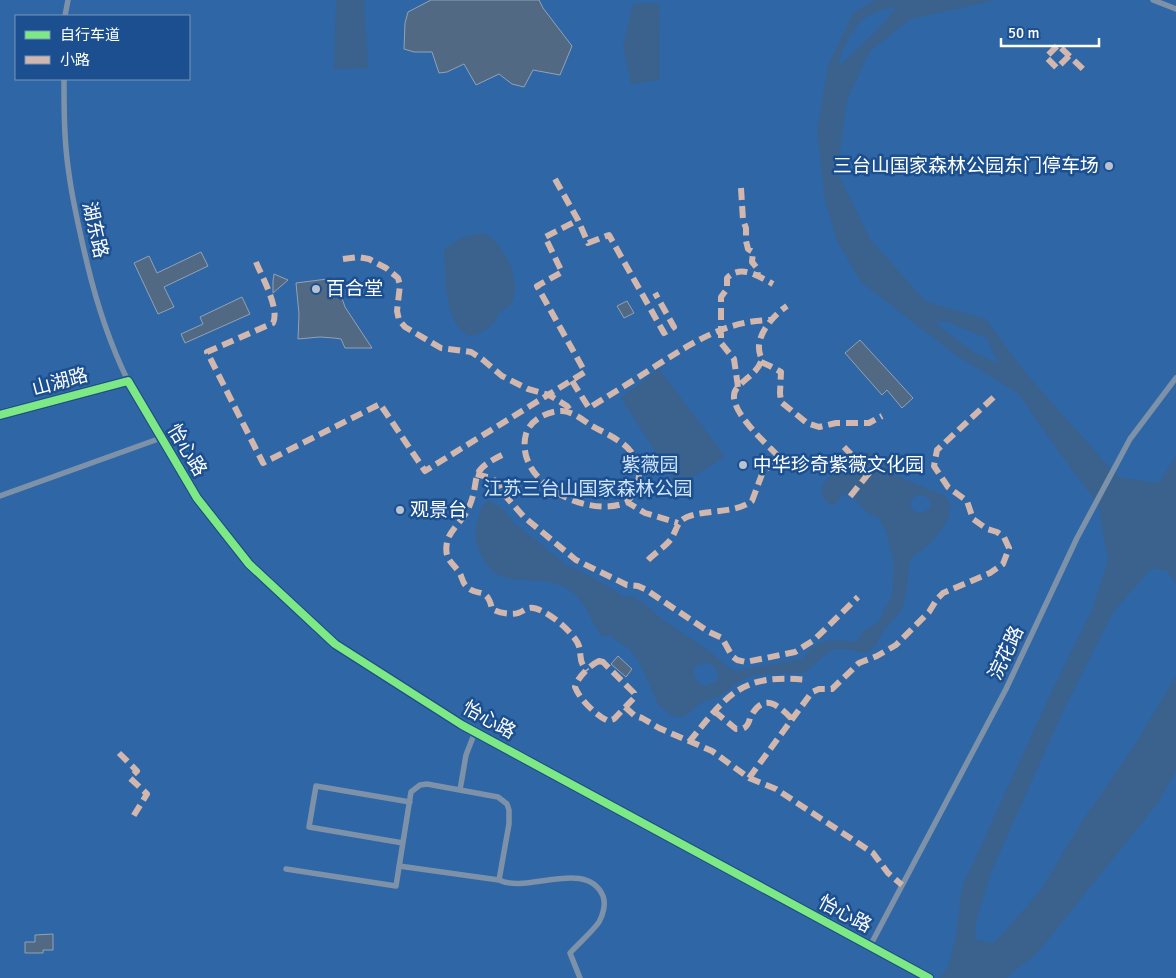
<svg xmlns="http://www.w3.org/2000/svg" width="1176" height="978" font-family="Signika,'Noto Sans SC',sans-serif">
  <style>
    .green { fill: #2f66a5; fill-rule: evenodd }
    .water { fill: #3b618d; fill-rule: evenodd }
    .building { fill: #526984; stroke: #92a2b6 }
    .lines { fill: none; stroke-linecap: round; stroke-linejoin: round }
    .service { stroke: #7d92a8; stroke-width: 5.5 }
    .minor { stroke: #7d92a8; stroke-width: 11 }
    .quiet { stroke: #d1b7ad; stroke-width: 6; stroke-dasharray: 12 6; stroke-linecap: butt }
    .cycleway-casing { stroke: #1b4f8f; stroke-width: 11 }
    .cycleway { stroke: #7ce984; stroke-width: 8 }
    .poi-dot { fill: #b9c2ce; stroke: #1b4f8f; stroke-width: 2 }
    .labels { text-anchor: middle; dominant-baseline: central; stroke-width: 5; stroke-linejoin: round; paint-order: stroke }
    .poi-label { font-size: 19px; fill: #fff; stroke: #1b4f8f; text-anchor: start }
    .street-label { font-size: 19px; fill: #fff; stroke: #1b4f8f }
    .park-label { font-size: 19px; fill: #cfe3fa; stroke: #1b4f8f }
  </style>
  <rect width="100%" height="100%" fill="#365274"/>
  <!-- green -->
  <path class="green" d="M0 0H1176V978H0ZM16 16H189V79H16Z"/>
  <!-- water -->
  <path class="water" d="M336 0H364L368 68 334 69Z
    M875 0H996L911 19 870 51 847 100 837 172 870 239 925 301 986 319 1023 370 1118 477 1159 483 1176 456V584L1167 571 1152 568 1113 612 1065 707 991 872 976 922 975 940 994 943 1040 891 1081 823 1134 746 1176 676V770L1160 800 1037 953 1006 978H939L947 969 955 941 962 887 1051 693 1091 612 1108 560 1098 504 1061 455 1018 393 957 356 861 282 837 241 825 200 817 131 828 66 853 13ZM896 6 882 25 838 67C841 50 854 23 870 15 878 11 888 9 896 6ZM935 322H947L987 338 998 364 972 351Z
    M659 3 660 80 631 84 623 45 633 4Z
    M484 233C504 243 527 287 508 307 506 309 503 309 501 311 498 314 498 318 495 321 490 329 478 335 469 336 443 322 446 275 444 249 457 239 468 235 484 233Z
    M659 369 725 456 678 487 621 398Z
    M867 452 877 454 899 477 945 496C960 510 938 536 926 547 921 551 915 554 910 559 907 576 909 596 900 612 895 619 887 625 883 632 879 638 876 648 870 651 860 656 846 645 833 650 819 656 814 668 803 673L752 675 739 682 716 698 702 702 688 714 681 717 673 716 659 706 640 664 629 648 608 635 602 636C589 619 586 599 566 588 538 571 502 593 483 559 479 552 476 543 475 534 475 530 481 507 483 505 485 503 487 502 489 500L505 511 514 523 564 563 597 580 624 597 633 596 641 601 662 619 709 651 728 667 736 671 803 659C818 637 831 640 856 642L862 632 879 622 884 609 889 603 892 594 894 564 886 532 878 517 871 515 864 509 851 495 844 494 833 506C812 493 823 482 837 470 846 461 855 454 867 452ZM922 494C936 502 933 512 917 513L911 508V501L914 497ZM707 662 713 665 718 673 716 682 705 686 698 683 693 672 695 666Z"/>
  <!-- building -->
  <path class="building" d="M431 0H539L543 8 572 46 560 75 533 70 524 87 512 84 499 74 476 85 464 64 447 72 439 73 432 52H414L404 49 405 23 408 12Z
    M201 252 208 266 164 287 174 307 158 314 134 263 149 256 157 273Z
    M274 274 288 280 273 293V281Z
    M335 278 345 307 372 348H345L341 339 334 338 320 337 298 339 299 314 296 283Z
    M242 297 250 314 185 343 181 334 203 324 200 317Z
    M627 301 634 313 624 318 617 306Z
    M860 340 913 398 902 408 887 390 882 395 845 353Z
    M618 656 632 669 626 677 611 664Z
    M53 934V950H43V953H25V942H35V935Z"/>
  <g class="lines">
    <!-- service -->
    <path class="service" d="M1153 0 1176 9
      M65 16 68 0
      M64 79C64 110 64 142 69 174 73 204 80 233 87 263 97 305 109 342 128 381
      M0 496 161 438
      M460 790 466 755 475 732
      M403 843 309 827 316 786 410 802
      M399 866 499 880
      M286 869 396 886 411 792 420 785 427 784 498 797 507 804 509 810V824L499 880C527 894 587 858 603 896 606 904 603 915 599 922 592 932 579 943 570 953L580 978
      M870 946 1006 689 1077 538 1130 439 1176 378"/>
    <!-- minor -->
    <path class="minor" d="M0 415 128 381 197 498 249 564 335 644 462 725 929 978"/>
    <!-- quiet -->
    <path class="quiet" d="M1069 56 1057 68 1046 57 1058 45 1087 73
      M555 179 578 220 588 243 609 235 664 333 674 327 655 293
      M741 188 743 220 746 228V241L748 249 753 252 752 262 757 268 758 276
      M343 259 358 257 369 259 386 268 398 278 400 285 397 311 399 320 405 327 441 348 471 352 482 359 502 376 528 389 549 395 567 406 572 413
      M256 262C262 277 280 309 273 323L207 352 263 463 380 404 425 471 585 372 537 286 562 272 545 237 578 220
      M761 362 770 366 781 372 780 393 781 402 807 423 819 427 836 423H869L882 416
      M572 381 589 408C611 394 633 381 654 367 692 343 725 321 770 320
      M738 387 734 359 721 343V297L727 289V278C741 264 758 276 773 284
      M844 447 869 473 848 499
      M502 455C466 473 482 476 469 507 464 520 450 529 447 542 444 559 451 561 459 572 462 576 462 582 466 586 477 598 487 585 492 609 498 613 512 615 518 613 522 612 525 609 529 608 542 605 575 633 579 646 582 658 578 660 587 671
      M476 474 491 478 498 483 502 492 524 517 576 560 627 585 638 586 645 589 709 632 722 638 732 656 737 660 746 662 795 652 814 640 858 597
      M627 502C646 481 642 456 619 441 610 435 601 431 592 426 583 420 572 411 562 411 547 411 530 420 526 434 513 482 589 520 627 502L645 513 678 523
      M648 560C655 553 666 546 671 539 677 530 676 522 687 517 708 509 734 514 752 501L762 474 778 456C766 443 722 405 737 388 746 377 758 373 762 359 751 340 772 316 787 306
      M599 661 603 662 634 693V698L614 719 608 721C596 715 580 700 575 687 577 678 590 665 599 661Z
      M625 707 635 716 642 718 659 728 712 751 749 778 776 789 873 853 888 873 902 885
      M714 711 736 729C738 729 743 729 744 728 748 726 749 722 750 718 763 692 777 704 792 719
      M689 742C728 694 741 673 808 680
      M119 753 137 771 130 778 147 794 131 820
      M749 778 812 692 819 689H832L859 663 877 656 896 645 929 612 937 599 943 593 990 573 1003 564 1009 548 1004 537 997 532 987 529 973 519 967 501 948 487 934 466 937 450 996 395"/>
    <defs>
      <path id="cycleway" d="M0 415 128 381 197 498 249 564 335 644 462 725 929 978"/>
    </defs>
    <!-- cycleway casing -->
    <use href="#cycleway" class="cycleway-casing"/>
    <!-- cycleway -->
    <use href="#cycleway" class="cycleway"/>
  </g>
  <!-- markers -->
  <g class="poi-dot">
    <circle cx="1109" cy="166" r="5"/>
    <circle cx="316" cy="289" r="5"/>
    <circle cx="743" cy="465" r="5"/>
    <circle cx="400" cy="510" r="5"/>
  </g>
  <g class="labels">
    <!-- poi labels -->
    <g class="poi-label">
      <text x="1099" y="166" text-anchor="end">三台山国家森林公园东门停车场</text>
      <text x="326" y="289">百合堂</text>
      <text x="753" y="465">中华珍奇紫薇文化园</text>
      <text x="410" y="510">观景台</text>
    </g>
    <!-- street labels -->
    <g class="street-label">
      <text transform="translate(95 230) rotate(77)">湖东路</text>
      <text transform="translate(60 382) rotate(-15)">山湖路</text>
      <text transform="translate(187 450) rotate(59)">怡心路</text>
      <text transform="translate(1006 653) rotate(-65)">浣花路</text>
      <text transform="translate(489 720) rotate(29)">怡心路</text>
      <text transform="translate(845 914) rotate(28)">怡心路</text>
    </g>
    <!-- park labels -->
    <g class="park-label">
      <text x="650" y="465">紫薇园</text>
      <text x="588" y="489">江苏三台山国家森林公园</text>
    </g>
  </g>
  <!-- legend -->
  <rect x="15" y="15" width="175" height="65" fill="#1b4f8f" stroke="#7695bc"/>
  <rect x="25" y="31" width="25" height="8" fill="#7ce984" stroke="#7695bc"/>
  <text x="60" y="40" font-size="15" fill="#ffffff">自行车道</text>
  <rect x="25" y="56" width="25" height="8" fill="#d1b7ad" stroke="#7695bc"/>
  <text x="60" y="65" font-size="15" fill="#ffffff">小路</text>
  <!-- scale -->
  <path d="M1001 38v8h98v-8" fill="none" stroke="#ffffff" stroke-width="2.5"/>
  <text x="1008" y="38" font-size="15" fill="#ffffff" stroke="#1b4f8f" stroke-width="4" paint-order="stroke">50 m</text>
</svg>
